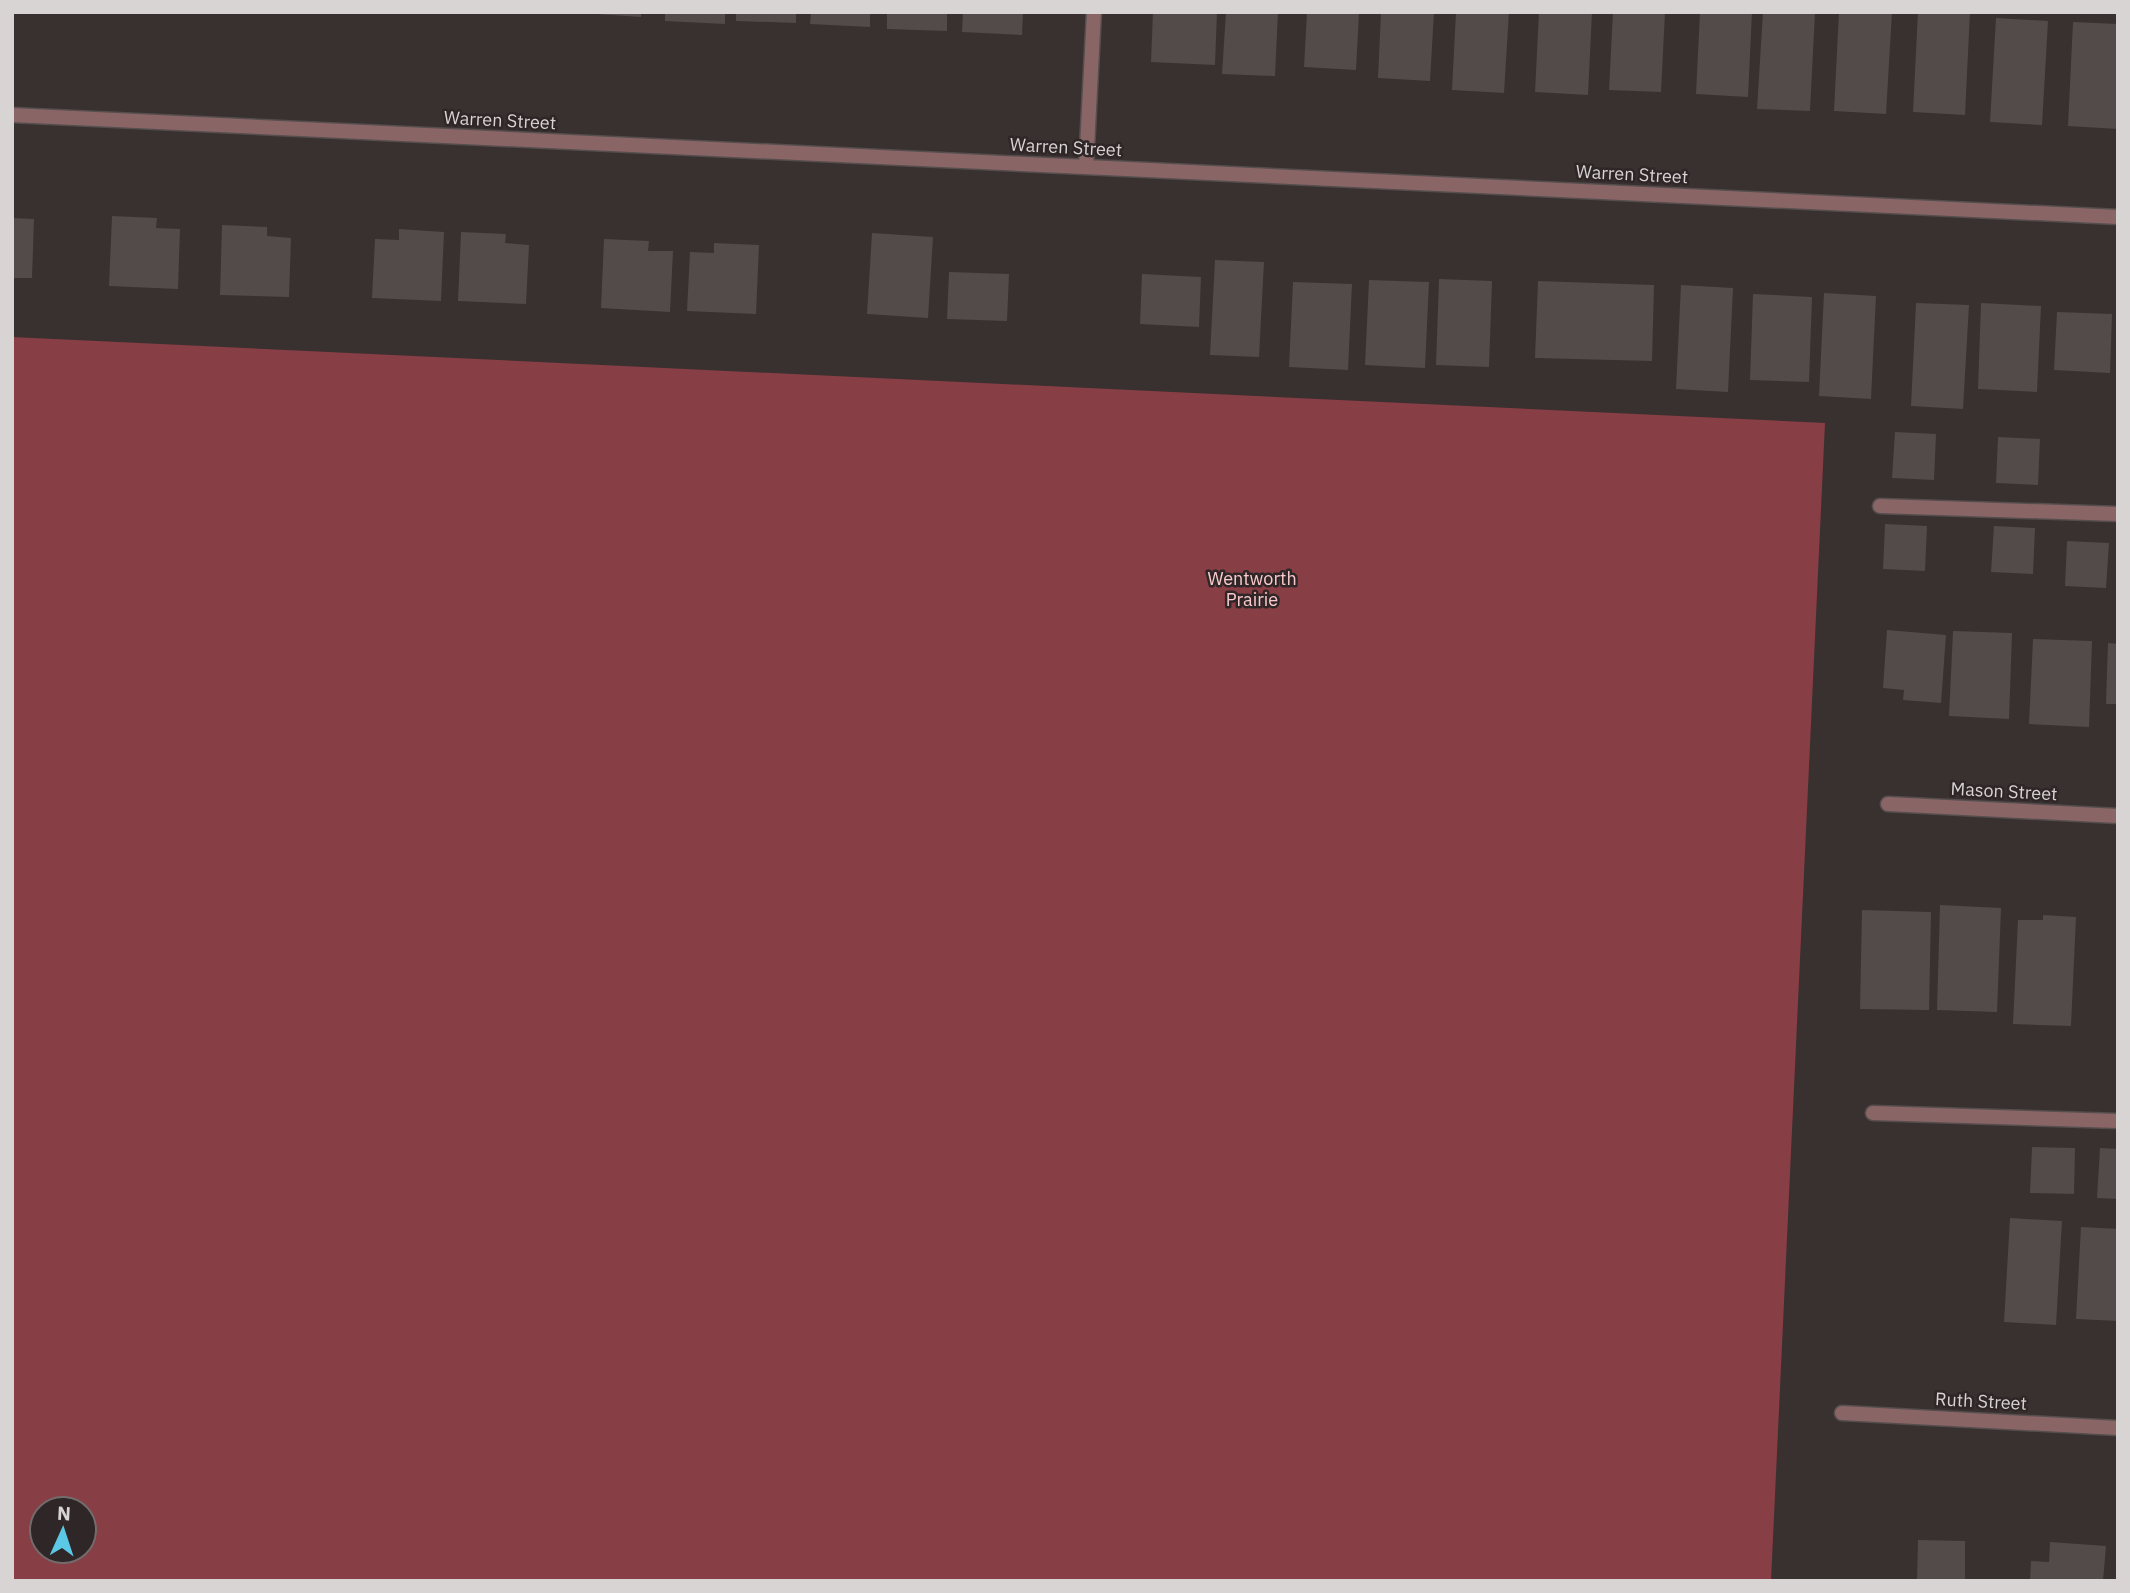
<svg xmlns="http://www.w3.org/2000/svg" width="2130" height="1593" font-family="'IBM Plex Sans',sans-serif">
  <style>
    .green { fill: #873e45; fill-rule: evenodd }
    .building { fill: #534a4a }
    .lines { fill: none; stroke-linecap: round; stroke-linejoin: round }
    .service-casing { stroke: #564e4e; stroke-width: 17 }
    .minor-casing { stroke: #564e4e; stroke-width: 17 }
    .service { stroke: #8a6566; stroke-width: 14 }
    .minor { stroke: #8a6566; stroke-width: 14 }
    .labels { text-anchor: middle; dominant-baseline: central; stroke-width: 5; stroke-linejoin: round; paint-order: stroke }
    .street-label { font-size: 18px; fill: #d9d4d4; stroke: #2f2627 }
    .park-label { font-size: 18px; fill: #fbcacc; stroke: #2f2627 }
  </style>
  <rect width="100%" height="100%" fill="#393030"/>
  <!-- green -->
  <path class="green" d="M12 337 1825 423 1771 1581H12ZM42 1509H84V1551H42Z"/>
  <!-- building -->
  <path class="building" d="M598 12H641V17L597 14Z
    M665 12H725V24L665 21Z
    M736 12H796V23L736 21Z
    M811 12H870V27L810 24Z
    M887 12H947V31L887 29Z
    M963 12H1023L1022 35 962 32Z
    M1153 12H1217L1215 65 1151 62Z
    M1226 12H1278L1275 76 1222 74Z
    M1307 12 1359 13 1356 70 1304 67Z
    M1381 12H1434L1430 81 1378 78Z
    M1456 12H1509L1504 93 1452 90Z
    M1539 12H1592L1588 95 1535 92Z
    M1613 12H1665L1661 92 1609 90Z
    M1700 12H1752L1748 97 1696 94Z
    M1763 12H1815L1810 111 1757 109Z
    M1839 12H1892L1886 114 1834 111Z
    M1918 12H1970L1965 115 1913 112Z
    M1996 18 2048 21 2042 125 1990 122Z
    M2073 22 2118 24V129L2068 126Z
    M112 216 157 218 156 228 180 229 178 289 109 286Z
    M12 218 34 219 32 278H12Z
    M222 225 267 227V236L291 238 289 297 220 295Z
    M399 229 444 232 441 301 372 298 375 239 399 240Z
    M461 232 506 234 505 243 529 245 526 304 458 301Z
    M872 233 933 237 928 318 867 314Z
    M604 239 649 241 648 251H673L670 312 601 308Z
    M714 243 759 245 756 314 687 311 690 252 714 253Z
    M1215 260 1264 262 1259 357 1210 355Z
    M949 272 1009 274 1007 321 947 319Z
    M1142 274 1201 277 1199 327 1140 324Z
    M1439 279 1492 281 1489 367 1436 365Z
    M1369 280 1429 282 1425 368 1365 365Z
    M1538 281 1654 285 1652 361 1535 358Z
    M1293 282 1352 284 1348 370 1289 367Z
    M1681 285 1733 288 1728 392 1676 389Z
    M1824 293 1876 296 1871 399 1819 396Z
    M1753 294 1812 297 1809 382 1750 380Z
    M1916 303 1969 305 1963 409 1911 406Z
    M1981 303 2041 306 2037 392 1978 389Z
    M2057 312 2112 314 2110 373 2054 370Z
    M1895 432 1936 434 1934 480 1892 478Z
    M1998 437 2040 439 2038 485 1996 483Z
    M1885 524 1927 526 1925 571 1883 569Z
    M1994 526 2035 528 2033 574 1991 572Z
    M2067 541 2109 543 2106 588 2065 586Z
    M1887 630 1946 635 1941 703 1903 700 1904 690 1883 688Z
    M1953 631 2012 633 2009 719 1949 716Z
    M2033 639 2092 641 2089 727 2029 724Z
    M2108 643 2118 644V704H2106Z
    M1940 905 2001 908 1997 1012 1937 1010Z
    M1862 910 1931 912 1929 1010 1860 1009Z
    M2043 915 2076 917 2071 1026 2013 1024 2018 920H2043Z
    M2032 1147 2075 1148 2074 1194 2030 1193Z
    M2100 1148 2118 1149V1199L2097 1198Z
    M2010 1218 2062 1221 2056 1325 2004 1322Z
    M2081 1227 2118 1229V1321L2076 1319Z
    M1918 1540 1965 1541V1581H1917Z
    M2050 1542 2106 1546 2103 1581H2030L2031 1561 2049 1562Z"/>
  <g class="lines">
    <defs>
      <path id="service" d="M1880 506 2118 514
        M1873 1113 2118 1121"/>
      <path id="minor" d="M12 115 2118 217
        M1086 167 1094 12
        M1888 804 2118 816
        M1842 1413 2118 1428"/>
    </defs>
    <!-- service casing -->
    <use href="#service" class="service-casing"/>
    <!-- minor casing -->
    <use href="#minor" class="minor-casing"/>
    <!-- service -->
    <use href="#service" class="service"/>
    <!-- minor -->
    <use href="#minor" class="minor"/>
  </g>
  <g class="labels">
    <!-- street labels -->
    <g class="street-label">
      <text transform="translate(500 120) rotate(3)">Warren Street</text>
      <text transform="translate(1066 147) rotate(3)">Warren Street</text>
      <text transform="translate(1632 174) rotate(3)">Warren Street</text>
      <text transform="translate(2004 791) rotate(3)">Mason Street</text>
      <text transform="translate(1981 1401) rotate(3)">Ruth Street</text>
    </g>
    <!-- park labels -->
    <g class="park-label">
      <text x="1252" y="578">Wentworth<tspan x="1252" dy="21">Prairie</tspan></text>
    </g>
  </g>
  <!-- border -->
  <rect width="2130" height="1593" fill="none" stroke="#d9d4d4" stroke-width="28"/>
  <!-- north arrow -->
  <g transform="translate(63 1530) rotate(3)"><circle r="33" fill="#2f2627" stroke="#736c6c" stroke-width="2"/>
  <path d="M0-5L12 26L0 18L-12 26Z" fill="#5bc8e6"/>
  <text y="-10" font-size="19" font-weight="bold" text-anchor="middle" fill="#d9d4d4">N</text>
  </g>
</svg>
